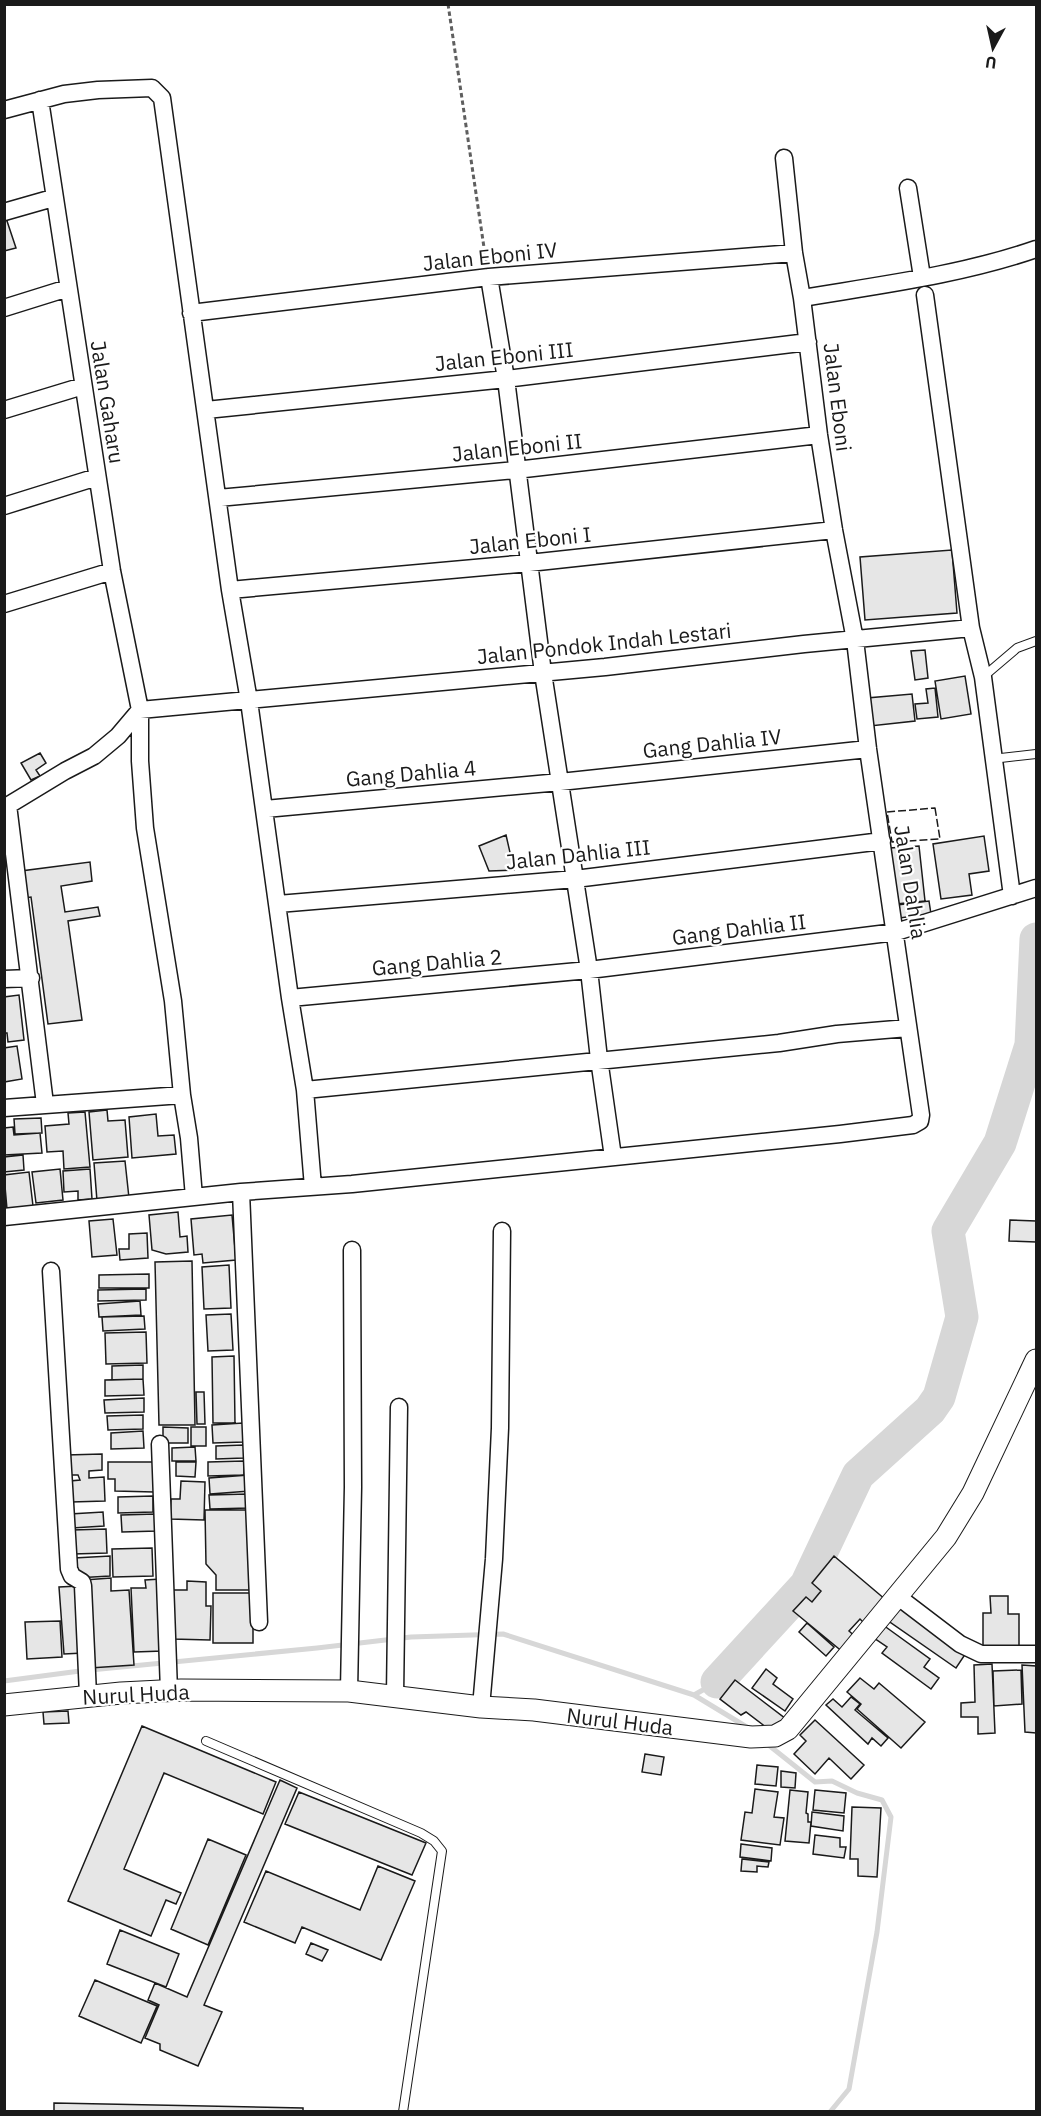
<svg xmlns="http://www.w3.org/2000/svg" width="1041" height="2116" font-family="'IBM Plex Sans',sans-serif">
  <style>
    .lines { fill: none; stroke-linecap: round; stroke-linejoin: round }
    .stream { stroke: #d7d7d7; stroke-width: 5 }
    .river { stroke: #d7d7d7; stroke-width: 33 }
    .building { fill: #e6e6e6; stroke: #1a1a1a; stroke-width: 1.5 }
    .service-casing { stroke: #1a1a1a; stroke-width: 10 }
    .minor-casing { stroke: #1a1a1a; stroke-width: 19 }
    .tertiary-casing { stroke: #1a1a1a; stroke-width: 23 }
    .path { stroke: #5f5f5f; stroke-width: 3; stroke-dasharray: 4.5 3; stroke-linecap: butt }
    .service { stroke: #fff; stroke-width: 8 }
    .minor { stroke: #fff; stroke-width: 16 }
    .tertiary { stroke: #fff; stroke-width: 21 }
    .fence { stroke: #1a1a1a; stroke-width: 1.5; stroke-dasharray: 8 3; stroke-linecap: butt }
    .labels { text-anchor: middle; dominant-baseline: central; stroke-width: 4.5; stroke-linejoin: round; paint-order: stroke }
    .street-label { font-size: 21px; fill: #1a1a1a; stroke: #fff }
  </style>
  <rect width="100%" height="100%" fill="#fff"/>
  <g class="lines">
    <!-- stream -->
    <path class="stream" d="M4 1681 80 1671 317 1648 411 1637 503 1634 694 1695 717 1682
      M694 1695 750 1729
      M766 1743 815 1782 832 1781 857 1793 882 1800 891 1817 877 1932 849 2089 830 2112"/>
    <!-- river -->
    <path class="river" d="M717 1682 806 1585 858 1475 930 1410 939 1397 962 1317 948 1231 1000 1143 1031 1045 1036 939"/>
  </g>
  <!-- building -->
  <path class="building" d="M4 218H6L16 248 4 251Z
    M952 550 957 613 865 620 860 557Z
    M925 650 928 678 915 680 911 651Z
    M965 676 971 714 941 719 935 681Z
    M935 688 938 717 917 719 915 704 928 703 926 689Z
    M912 694 915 721 870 726 867 698Z
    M40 753 46 763 36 770 40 776 31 780 21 763Z
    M506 835 514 870 489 871 479 846Z
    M984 836 989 871 969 874 972 895 941 899 933 844Z
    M919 846 925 901 896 904 890 848Z
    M90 862 92 881 61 886 65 912 98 907 100 916 68 921 82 1020 48 1024 31 897 24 898 21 871Z
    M929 901 931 914 899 918 897 905Z
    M19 995 24 1040 8 1042 7 1033H4V997Z
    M17 1046 22 1079 4 1082V1048Z
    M107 1110 108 1121 125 1120 128 1157 93 1160 89 1112Z
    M85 1112 90 1167 64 1169 63 1151 47 1152 45 1126 69 1124 68 1113Z
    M156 1114 158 1136 174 1135 176 1154 132 1158 129 1117Z
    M41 1118 42 1133 15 1134 14 1119Z
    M13 1127 14 1135 40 1133 42 1153 4 1155V1128Z
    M23 1155 24 1170 4 1172V1157Z
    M125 1161 129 1198 97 1201 94 1163Z
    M60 1169 63 1200 36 1203 32 1172Z
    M90 1169 92 1199 78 1200V1191L64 1192 63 1171Z
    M29 1172 33 1206 7 1209 4 1175Z
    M178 1212 180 1237 187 1236 188 1252 166 1254 152 1250 149 1215Z
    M232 1215 236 1260 203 1263 202 1254 194 1255 191 1219Z
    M113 1219 117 1255 92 1257 89 1221Z
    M1010 1220 1036 1221V1242L1009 1241Z
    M147 1233 148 1258 120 1260 119 1249H129V1234Z
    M192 1261 195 1425H159L155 1262Z
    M229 1265 231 1308 204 1309 202 1267Z
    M149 1274V1288H99V1275Z
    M146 1289V1300L98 1301V1290Z
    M140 1301 141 1315 99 1317 98 1304Z
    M231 1314 233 1350 208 1351 206 1315Z
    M144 1316 145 1329 103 1331 102 1317Z
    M146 1332 147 1363 106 1364 105 1333Z
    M234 1356 235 1423H213L212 1357Z
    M143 1365V1379L112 1380V1366Z
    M143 1379 144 1395 105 1396V1380Z
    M196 1392H204L205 1424H197Z
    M144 1398V1412L105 1413 104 1400Z
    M143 1415V1429L108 1430 107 1416Z
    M243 1423 244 1442 213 1443 212 1425Z
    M163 1427 188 1428V1443H163Z
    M191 1427H206V1446H191Z
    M143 1431 144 1448 111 1449V1433Z
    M244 1445V1458L216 1459V1446Z
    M195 1447 196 1461H172V1448Z
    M102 1454V1470L89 1471V1478L104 1477 105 1501 71 1502 70 1481 80 1480 78 1475H67L66 1455Z
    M244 1461V1475L208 1476V1462Z
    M108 1462H155L154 1492 115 1491V1479H108Z
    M176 1462H196L195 1477 176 1476Z
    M249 1475 250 1491 210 1494 209 1478Z
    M181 1481 205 1482 204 1520 170 1519 171 1499H180Z
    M248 1494 249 1508 210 1509 209 1495Z
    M153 1496V1512L118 1513V1497Z
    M205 1510H254V1590H216V1575L206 1564Z
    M103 1512 104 1526 72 1528 70 1514Z
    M156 1514 157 1531 122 1532 121 1515Z
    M106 1529 107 1553 73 1554 72 1530Z
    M152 1548 153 1576 113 1577 112 1549Z
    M110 1556V1576L76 1578 74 1558Z
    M834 1556 886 1600 865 1624 860 1619 849 1631 857 1638 844 1653 793 1611 806 1597 812 1602 821 1591 812 1583Z
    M111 1578V1591L129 1590 134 1665 90 1668 84 1580Z
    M161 1579 163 1651 134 1652 131 1588H146L145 1580Z
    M187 1581 206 1582V1606H211L210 1640 172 1639 173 1590H187Z
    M79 1586 83 1653 64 1654 59 1587Z
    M213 1593H253V1643H213Z
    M990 1596H1008V1614H1019V1646H983V1613H991Z
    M897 1606 966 1653 956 1668 887 1620Z
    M60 1621 62 1657 27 1659 25 1622Z
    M807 1623 834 1647 826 1656 799 1632Z
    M883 1625 930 1659 924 1667 939 1678 931 1689 882 1653 887 1647 874 1638Z
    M992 1664 995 1733 978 1734V1717H961V1703L975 1702 974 1665Z
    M1022 1665 1036 1666V1733L1025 1732Z
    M766 1669 777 1678 773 1684 793 1699 785 1711 752 1688Z
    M1021 1670 1022 1704 994 1706 993 1671Z
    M860 1678 874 1689 879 1683 925 1722 901 1748 857 1709 861 1704 847 1692Z
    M735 1680 786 1719 775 1734 746 1712 741 1715 720 1699Z
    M851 1697 860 1704 855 1710 888 1738 881 1746 872 1738 868 1744 826 1705 833 1699 842 1707Z
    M68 1711 69 1723 44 1724 43 1712Z
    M815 1720 864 1765 851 1779 829 1758 815 1774 794 1754 806 1741 800 1735Z
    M142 1726 276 1782 263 1814 164 1773 124 1869 181 1893 176 1904 166 1900 151 1936 68 1901Z
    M645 1754 664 1757 661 1775 642 1772Z
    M757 1765 778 1767 776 1786 755 1784Z
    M781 1771 796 1773 795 1788 781 1787Z
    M280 1780 297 1788 204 2005 222 2012 198 2066 160 2050V2044L145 2038 159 2005 148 2000 155 1983 187 1997Z
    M755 1789 778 1792 774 1817 784 1818 780 1845 741 1840 745 1812 752 1813Z
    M790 1790 808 1792 806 1813 808 1814V1822H811L809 1843 785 1841Z
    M815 1790 846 1793 844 1813 813 1810Z
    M299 1792 426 1843 412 1875 285 1824Z
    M852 1807 881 1808 877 1877 858 1876V1859H850Z
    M812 1812 844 1816 843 1831 811 1826Z
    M815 1835 840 1838V1847H846L844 1858 813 1854Z
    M208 1839 246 1855 208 1945 171 1929Z
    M741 1844 772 1848 771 1861 740 1857Z
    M742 1859 769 1862 768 1867 757 1866V1872L741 1871Z
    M378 1866 415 1881 381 1960 302 1927 295 1943 244 1922 266 1871 360 1910Z
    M120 1930 179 1954 166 1987 107 1964Z
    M311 1943 328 1950 322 1961 306 1954Z
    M95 1980 157 2006 141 2043 79 2016Z
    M54 2103 303 2108V2112H54Z"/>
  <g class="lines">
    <defs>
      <path id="service" d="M983 677 1017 648 1036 641
        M992 759 1036 754
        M206 1741 421 1833 434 1841 442 1851 403 2112"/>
      <path id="minor" d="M40 100 112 571 140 710V761L145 828 173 1001 182 1095
        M4 110 64 94 98 90 152 88 162 98 230 590 249 701 290 998 305 1090 313 1187
        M908 188 922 277
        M4 212 53 198
        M489 277 506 379 543 673 589 970 599 1059 613 1157
        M925 295 971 628
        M802 298C880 285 961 275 1036 249
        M4 308 68 288
        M191 313 489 277 794 253
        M4 410 83 386
        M206 410 506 379 808 342
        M218 498 516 470 819 435
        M4 506 97 477
        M230 590 529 563 834 530
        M4 604 112 571
        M8 805 45 1104
        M4 808 65 771 94 756 118 736 140 710 605 667 804 644 971 628 983 677 1012 896
        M265 809 560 782 868 749
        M278 904 575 879 882 841
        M4 979 31 978
        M290 998 589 970 896 932 1036 888
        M305 1090 779 1043 837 1034 908 1028
        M4 1108 182 1095 189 1138 194 1197
        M241 1192 259 1622
        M4 1217 241 1192 352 1184 840 1134 913 1125 920 1121 921 1115 868 749 855 640 834 530 819 435 802 298 794 253 784 158
        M51 1271 69 1569 72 1576 82 1582 83 1586 88 1695
        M160 1444 169 1691
        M897 1596 960 1644 981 1654H1036
        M349 1691 353 1487 352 1250
        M395 1696 399 1407
        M481 1707 494 1559 500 1428 502 1231"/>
      <path id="tertiary" d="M4 1705 121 1693 181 1690 349 1691 481 1707 534 1710 751 1737 775 1736 788 1729 946 1537 973 1493 1036 1360"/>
    </defs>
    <!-- service casing -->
    <use href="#service" class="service-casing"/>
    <!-- minor casing -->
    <use href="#minor" class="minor-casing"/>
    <!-- tertiary casing -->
    <use href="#tertiary" class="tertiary-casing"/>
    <!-- path -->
    <path class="path" d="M448 4 486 261"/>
    <!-- service -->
    <use href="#service" class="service"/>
    <!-- minor -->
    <use href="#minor" class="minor"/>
    <!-- tertiary -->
    <use href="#tertiary" class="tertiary"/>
    <!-- fence -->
    <path class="fence" d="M935 808 940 839 892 842 887 812Z"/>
  </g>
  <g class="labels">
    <!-- street labels -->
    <g class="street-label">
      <text transform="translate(490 256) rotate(-6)">Jalan Eboni IV</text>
      <text transform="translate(504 356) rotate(-6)">Jalan Eboni III</text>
      <text transform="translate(838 397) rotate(83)">Jalan Eboni</text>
      <text transform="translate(108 402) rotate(81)">Jalan Gaharu</text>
      <text transform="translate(517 447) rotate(-6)">Jalan Eboni II</text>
      <text transform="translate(530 540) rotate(-6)">Jalan Eboni I</text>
      <text transform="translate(604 643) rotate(-6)">Jalan Pondok Indah Lestari</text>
      <text transform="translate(712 743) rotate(-6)">Gang Dahlia IV</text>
      <text transform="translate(411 773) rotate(-5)">Gang Dahlia 4</text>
      <text transform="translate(578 854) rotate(-6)">Jalan Dahlia III</text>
      <text transform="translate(911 882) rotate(81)">Jalan Dahlia</text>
      <text transform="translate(739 929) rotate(-7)">Gang Dahlia II</text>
      <text transform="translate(437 962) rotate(-5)">Gang Dahlia 2</text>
      <text transform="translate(136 1694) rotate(-3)">Nurul Huda</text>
      <text transform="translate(620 1721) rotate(7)">Nurul Huda</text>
    </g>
  </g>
  <!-- border -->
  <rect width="1041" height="2116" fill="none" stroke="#1a1a1a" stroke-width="12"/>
  <!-- north arrow -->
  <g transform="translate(993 48) rotate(188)" stroke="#ffffff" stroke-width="4.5" paint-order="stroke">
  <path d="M0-4.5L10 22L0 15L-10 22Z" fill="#1a1a1a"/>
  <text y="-9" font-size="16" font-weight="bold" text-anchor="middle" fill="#1a1a1a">U</text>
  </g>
</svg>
